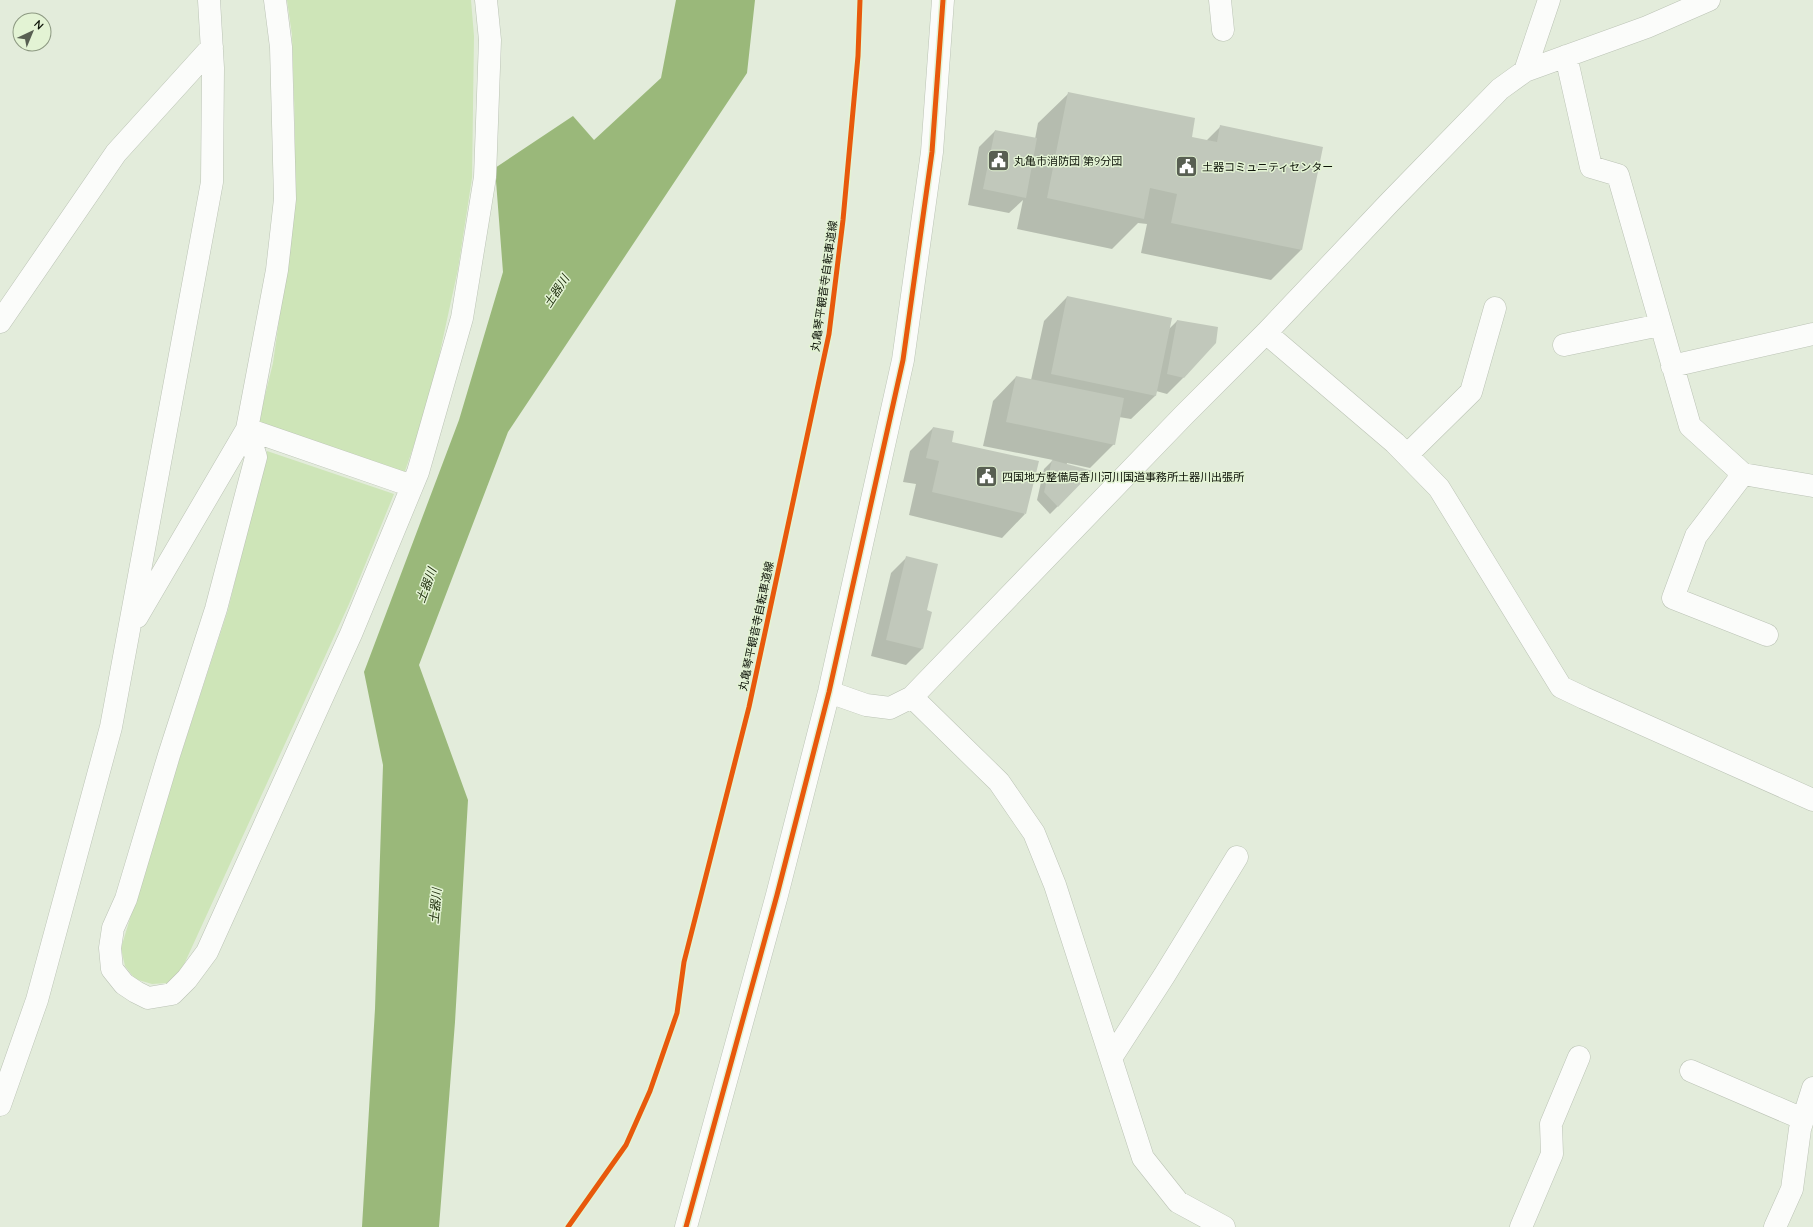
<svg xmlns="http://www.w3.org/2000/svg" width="1813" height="1227" font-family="Quicksand,'Noto Sans JP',sans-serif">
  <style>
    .green { fill: #cee5b8 }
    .water { fill: #9ab87a }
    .shadow { fill: #0003 }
    .building { fill: #c1c8bb }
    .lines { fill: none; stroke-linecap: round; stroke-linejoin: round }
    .minor-casing { stroke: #bbc3b5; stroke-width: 23 }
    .minor { stroke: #fbfcfa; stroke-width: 22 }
    .cycleway-casing { stroke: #e3f3d4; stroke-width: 8 }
    .cycleway { stroke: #e8590c; stroke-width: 5 }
    .labels { text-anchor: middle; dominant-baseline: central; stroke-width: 3; stroke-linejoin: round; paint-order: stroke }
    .poi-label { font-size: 11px; fill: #0d1308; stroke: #e3f3d4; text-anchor: start }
    .street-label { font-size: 11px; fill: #0d1308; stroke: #e3f3d4 }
    .water-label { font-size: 12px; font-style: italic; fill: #233311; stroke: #e3f3d4 }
  </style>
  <rect width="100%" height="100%" fill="#e3ecdb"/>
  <!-- green -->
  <path class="green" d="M287 0H471L474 36 472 178 458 269 430 398 404 474 258 424 273 363 293 222 295 130 292 35Z
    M267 451 394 494 349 604 181 971 167 983 152 984 135 979 125 966 121 948 169 791 228 610Z"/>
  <!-- water -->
  <path class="water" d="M676 0H755L747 73 508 432 419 665 468 800 455 1022 439 1227H362L375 1009 383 765 364 672 459 420 503 272 495 168 573 116 594 140 661 78Z"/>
  <!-- shadow -->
  <path class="shadow" d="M1069 93 1191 138 1206 141 1220 127 1301 250 1271 280 1141 253 1147 224 1138 223 1112 249 1017 229 1023 200 1009 213 968 205 979 147 995 131 1035 139 1038 123Z
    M1067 297 1168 330 1177 321 1183 378 1167 394 1156 391 1155 396 1131 419 1119 417 1114 444 1090 468 1067 463 1058 506 1050 514 1037 500 1044 469 1053 460 983 446 993 401 1016 377 1031 380 1044 321Z
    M933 428 1025 514 1002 538 909 515 916 484 903 482 910 451Z
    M907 557 922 649 906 665 871 656 891 573Z"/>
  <!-- building -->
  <path class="building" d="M1068 92 1195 118 1192 137 1217 142 1220 125 1323 147 1302 250 1171 223 1177 194 1150 188 1144 219 1047 198Z
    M995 130 1037 138 1026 198 983 189Z
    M1067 296 1172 318 1156 396 1051 374Z
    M1177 320 1218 327 1216 343 1184 378 1167 374Z
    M1016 376 1124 398 1115 445 1006 422Z
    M933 427 954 431 952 442 1039 461 1026 514 932 492 939 461 926 458Z
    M1052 460 1093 471 1058 507 1044 492Z
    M906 556 938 564 927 610 932 612 923 649 886 640Z"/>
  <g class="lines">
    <defs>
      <path id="minor" d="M1220 0 1223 30
        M1566 56 1591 167 1618 175 1690 426 1743 474 1696 536 1673 598 1767 635
        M1525 71 1549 0
        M0 322 116 153 212 47
        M1266 333 1395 443 1439 488 1561 687 1584 698 1813 800
        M1564 345 1660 325
        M1672 366 1813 334
        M247 429 256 457 216 609 169 755 126 899 113 928 110 948 112 969 124 984 136 992 148 998 172 994 187 979 207 952 351 634 418 472 462 318 485 177 490 40 486 0
        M247 429 412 486
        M1407 455 1471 392 1495 308
        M1743 474 1813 486
        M137 617 247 429 277 270 285 199 281 47 275 0
        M829 692 866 705 890 708 912 697 1184 415 1266 333 1390 202 1500 89 1525 71 1647 27 1709 0
        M912 697 999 782 1034 833 1055 885 1143 1158 1178 1202 1224 1227
        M1111 1058 1164 976 1237 857
        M1691 1071 1803 1119
        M0 1105 37 1000 111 727 212 182 213 68 209 0
        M686 1227 777 895 829 692 903 360 932 152 943 0
        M1521 1227 1552 1154 1551 1124 1579 1057
        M1775 1227 1792 1189 1800 1129 1813 1088"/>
    </defs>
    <!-- minor casing -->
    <use href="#minor" class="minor-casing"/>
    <!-- minor -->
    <use href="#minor" class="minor"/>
    <defs>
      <path id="cycleway" d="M568 1227 626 1145 650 1091 677 1013 684 962 749 707 829 334 843 220 858 56 860 0
        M686 1227 777 895 829 692 903 360 932 152 943 0"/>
    </defs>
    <!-- cycleway casing -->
    <use href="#cycleway" class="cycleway-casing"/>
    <!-- cycleway -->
    <use href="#cycleway" class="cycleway"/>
  </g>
  <!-- icons -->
  <defs>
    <symbol id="civic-square" viewBox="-11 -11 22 22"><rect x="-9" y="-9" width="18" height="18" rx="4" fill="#585f52" stroke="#e3f3d4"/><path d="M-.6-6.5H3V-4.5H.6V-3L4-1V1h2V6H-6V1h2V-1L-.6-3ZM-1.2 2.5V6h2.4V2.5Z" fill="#fff"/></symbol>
  </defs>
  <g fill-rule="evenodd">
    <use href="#civic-square" x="986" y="148" width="25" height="25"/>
    <use href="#civic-square" x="1174" y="154" width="25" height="25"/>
    <use href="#civic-square" x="974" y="464" width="25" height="25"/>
  </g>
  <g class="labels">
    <!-- poi labels -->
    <g class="poi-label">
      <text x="1014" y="161">丸亀市消防団 第9分団</text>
      <text x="1202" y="167">土器コミュニティセンター</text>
      <text x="1002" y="477">四国地方整備局香川河川国道事務所土器川出張所</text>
    </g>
    <!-- street labels -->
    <g class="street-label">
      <text transform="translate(824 286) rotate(-82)">丸亀琴平観音寺自転車道線</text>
      <text transform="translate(756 626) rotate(-78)">丸亀琴平観音寺自転車道線</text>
    </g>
    <!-- water labels -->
    <g class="water-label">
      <text transform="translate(556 291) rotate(-57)">土器川</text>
      <text transform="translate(426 585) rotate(-70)">土器川</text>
      <text transform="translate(435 906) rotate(-85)">土器川</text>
    </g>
  </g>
  <!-- north arrow -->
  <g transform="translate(32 32) rotate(44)"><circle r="19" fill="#e3f3d4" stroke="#8d9982"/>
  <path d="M0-3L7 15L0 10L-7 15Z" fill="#585f52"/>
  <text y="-6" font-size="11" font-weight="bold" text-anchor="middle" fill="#0d1308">N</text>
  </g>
</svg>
